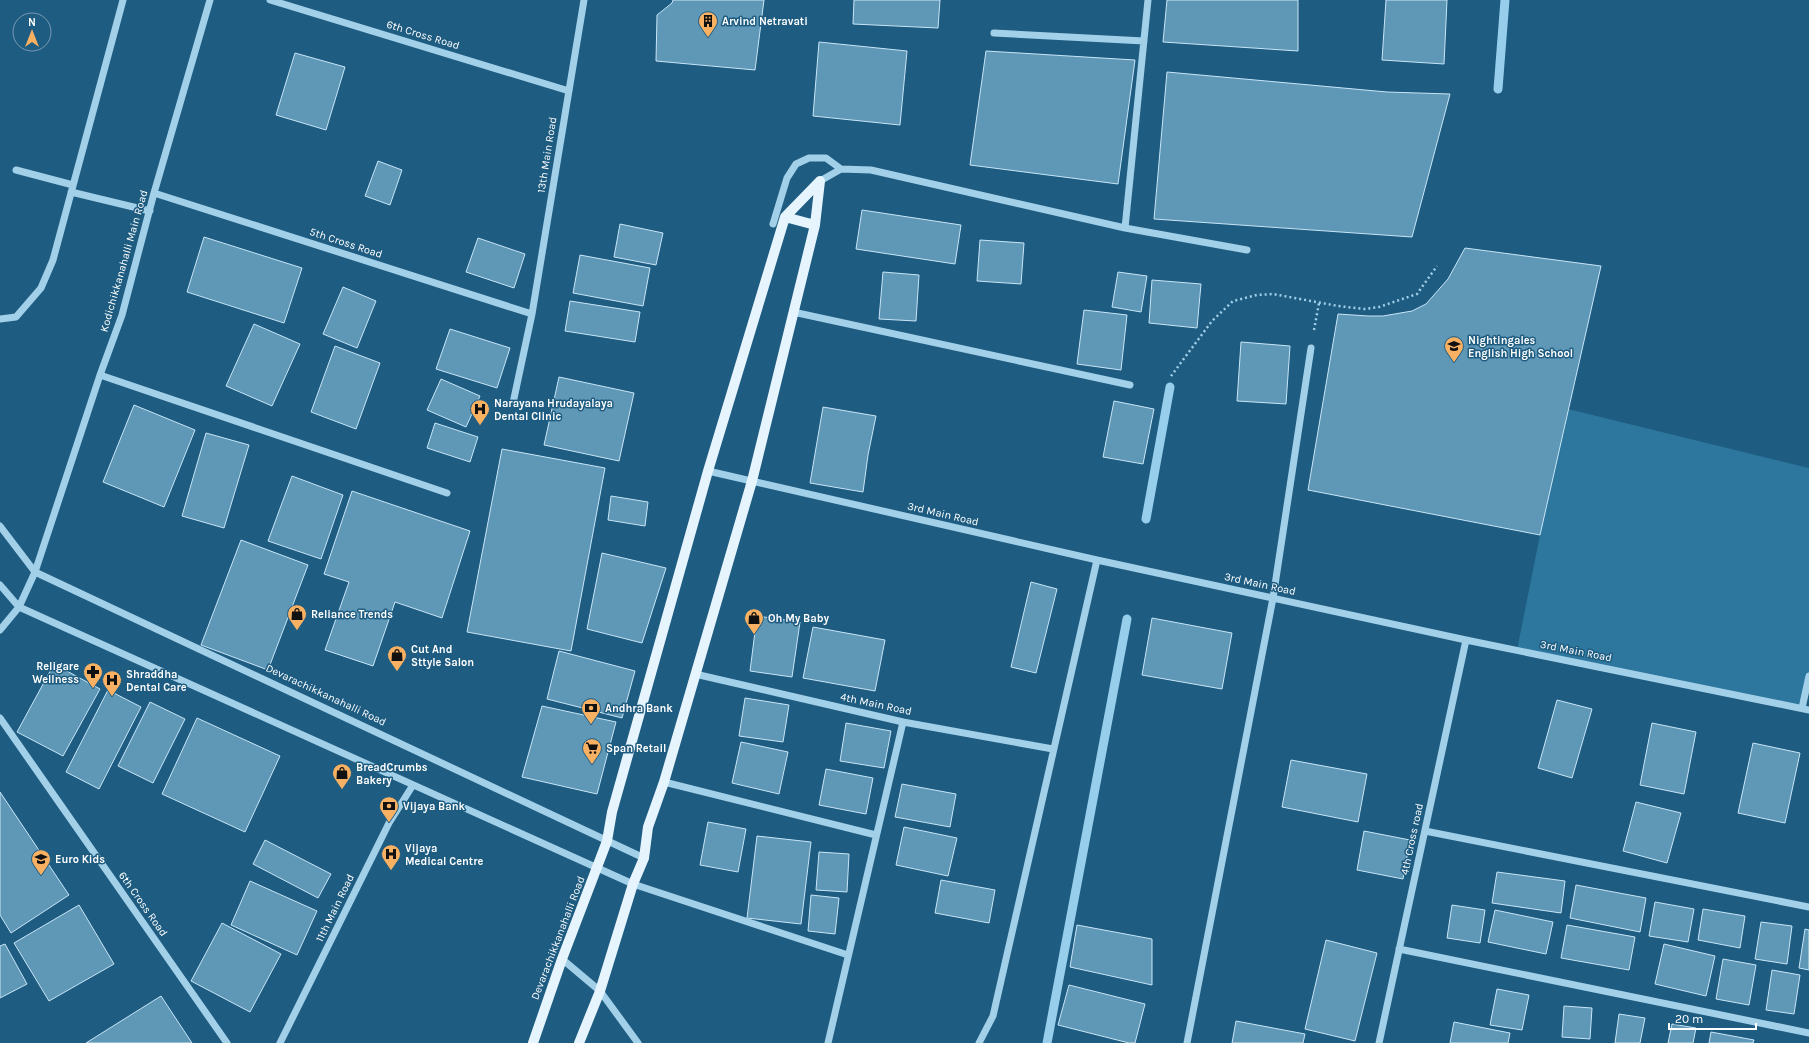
<svg xmlns="http://www.w3.org/2000/svg" width="1809" height="1043" font-family="Karla,sans-serif">
  <style>
    .green { fill: #2d769e }
    .lines { fill: none; stroke-linecap: round; stroke-linejoin: round }
    .stream { stroke: #96ceeb; stroke-width: 9 }
    .building { fill: #5f97b6; stroke: #c7e6f7 }
    .path { stroke: #a3d0e9; stroke-width: 2.5; stroke-dasharray: 2 3; stroke-linecap: butt }
    .minor { stroke: #a3d0e9; stroke-width: 7 }
    .major { stroke: #e6f4fe; stroke-width: 10 }
    .labels { text-anchor: middle; dominant-baseline: central; stroke-width: 3; stroke-linejoin: round; paint-order: stroke }
    .poi-label { font-size: 11px; font-weight: bold; fill: #fff; stroke: #1e5c81; text-anchor: start }
    .street-label { font-size: 11px; fill: #fff; stroke: #1e5c81 }
  </style>
  <rect width="100%" height="100%" fill="#1e5c81"/>
  <!-- green -->
  <path class="green" d="M1568 409 1809 468V676L1802 708 1517 650 1540 535Z"/>
  <g class="lines">
    <!-- stream -->
    <path class="stream" d="M1498 89 1505 0
      M1146 519 1170 387
      M1047 1043 1127 619"/>
  </g>
  <!-- building -->
  <path class="building" d="M673 0H764L755 70 656 61 657 15 672 3Z
    M854 0H940L938 28 853 24Z
    M1167 0H1298V51L1163 42Z
    M1386 0H1447L1444 64 1382 60Z
    M819 42 907 51 900 125 813 116Z
    M986 51 1135 60 1118 184 970 165Z
    M295 53 345 67 326 130 276 115Z
    M1167 72 1387 92 1450 94 1412 237 1154 219Z
    M378 161 402 170 390 205 365 196Z
    M862 210 961 225 955 264 856 249Z
    M620 224 663 233 656 265 614 257Z
    M204 237 302 268 284 323 187 292Z
    M478 238 525 254 514 288 466 272Z
    M980 240 1024 243 1021 284 977 281Z
    M1465 248 1601 266 1540 535 1308 490 1338 314 1368 316H1383L1412 311 1426 304 1448 279Z
    M580 255 650 268 643 306 573 293Z
    M883 272 919 275 916 321 879 319Z
    M1118 272 1147 276 1141 312 1112 307Z
    M1152 280 1201 284 1197 328 1149 323Z
    M343 287 376 301 357 348 323 334Z
    M570 301 640 312 635 342 565 331Z
    M1084 310 1127 315 1121 370 1077 364Z
    M254 324 300 344 272 406 226 386Z
    M450 329 510 348 497 388 436 369Z
    M1241 342 1290 346 1286 404 1237 401Z
    M335 346 380 363 356 429 311 412Z
    M559 377 634 393 619 461 544 445Z
    M441 379 480 396 466 427 427 410Z
    M1114 401 1154 409 1143 464 1103 457Z
    M134 405 195 430 164 507 103 482Z
    M823 407 876 416 868 455 863 492 810 483Z
    M435 423 478 437 470 462 427 448Z
    M206 433 249 445 224 528 182 516Z
    M502 449 605 468 571 651 467 632Z
    M292 476 343 495 321 559 268 541Z
    M352 491 470 531 442 618 395 602 373 666 325 650 349 582 324 574Z
    M611 496 648 502 645 526 608 520Z
    M241 540 308 565 268 670 201 645Z
    M602 553 666 568 642 643 587 629Z
    M1031 582 1057 589 1036 673 1011 667Z
    M757 616 800 622 792 677 750 671Z
    M1152 618 1232 633 1222 689 1142 675Z
    M813 627 885 640 875 691 803 678Z
    M559 651 635 671 622 718 547 699Z
    M54 664 100 689 63 756 17 732Z
    M108 690 141 707 99 789 66 772Z
    M745 698 789 705 783 742 739 736Z
    M1557 700 1592 709 1572 778 1538 768Z
    M150 702 185 719 153 783 118 766Z
    M542 706 616 722 597 794 522 777Z
    M197 718 280 756 245 832 162 794Z
    M846 723 891 731 884 768 840 761Z
    M1652 723 1696 732 1684 794 1640 785Z
    M741 742 788 752 779 794 732 783Z
    M1753 743 1800 753 1785 823 1738 813Z
    M1291 760 1367 774 1358 822 1282 807Z
    M826 769 873 778 866 814 819 805Z
    M902 784 956 794 950 827 895 817Z
    M0 792 69 895 11 933 0 915Z
    M1636 802 1681 813 1667 863 1623 851Z
    M708 822 746 829 738 872 700 865Z
    M904 827 957 838 948 876 896 865Z
    M1364 831 1410 840 1403 879 1357 870Z
    M757 836 811 842 801 924 747 918Z
    M265 840 331 874 318 898 253 864Z
    M819 852 849 854 847 892 816 890Z
    M1497 872 1565 881 1561 913 1492 903Z
    M941 880 995 890 989 923 935 913Z
    M250 881 317 911 297 955 231 925Z
    M1576 885 1646 898 1640 932 1570 918Z
    M811 895 839 898 835 934 808 931Z
    M1655 902 1694 909 1688 942 1649 936Z
    M79 905 114 964 49 1001 14 943Z
    M1452 905 1485 910 1480 943 1447 938Z
    M1703 909 1745 916 1740 948 1698 940Z
    M1495 910 1553 922 1546 954 1488 942Z
    M1761 922 1792 926 1787 964 1755 959Z
    M222 923 281 954 250 1012 191 981Z
    M1077 925 1152 939V985L1070 967Z
    M1567 925 1635 937 1629 970 1561 958Z
    M1805 929 1809 930V970L1799 968Z
    M1326 940 1377 953 1355 1041 1305 1029Z
    M5 944 27 984 0 998V946Z
    M1664 944 1715 956 1706 996 1655 984Z
    M1723 959 1756 965 1749 1005 1716 999Z
    M1772 970 1800 975 1794 1014 1766 1010Z
    M1069 985 1145 1004 1135 1043H1129L1058 1025Z
    M1497 989 1529 995 1522 1030 1490 1025Z
    M161 996 192 1043H86Z
    M1564 1006 1592 1008 1590 1039 1562 1037Z
    M1619 1014 1645 1018 1640 1043H1615Z
    M1236 1021 1305 1034 1303 1043H1232Z
    M1454 1022 1510 1033 1508 1043H1450Z
    M1672 1024 1696 1028 1693 1043H1668Z
    M1711 1032 1754 1040 1753 1043H1709Z"/>
  <g class="lines">
    <!-- path -->
    <path class="path" d="M1314 330 1319 303
      M1171 376 1212 321 1233 301 1257 295 1273 294 1338 306 1364 309 1379 307 1417 294 1437 266"/>
    <!-- minor -->
    <path class="minor" d="M270 0 569 91
      M994 33 1144 41
      M16 170 73 185
      M820 181 841 169 871 170 1125 228 1148 0
      M71 192 150 211
      M154 193 532 314
      M773 224 787 178 796 164 809 158H826L841 169
      M1125 228 1247 250
      M793 312 1130 385
      M0 319 16 317 41 288 53 260 123 0
      M100 375 447 493
      M513 403 532 314 584 0
      M708 471 1097 560 1466 640 1809 710
      M0 526 35 572 644 858
      M0 585 19 607 633 884 848 955
      M0 630 19 607 35 572 100 375 122 315 154 193 210 0
      M695 674 903 722 1053 749
      M1802 708 1809 676
      M0 718 227 1043
      M664 782 876 835
      M1425 831 1809 907
      M1399 949 1809 1033
      M562 959 600 991 638 1043
      M280 1043 389 823 413 785
      M828 1043 903 722
      M979 1043 993 1016 1097 560
      M1187 1043 1273 598 1311 348
      M1379 1043 1466 640"/>
    <!-- major -->
    <path class="major" d="M785 217 815 225
      M533 1043 562 959 607 841 612 812 708 471 785 217 820 181
      M579 1043 600 991 633 884 644 858 648 827 664 782 752 481 815 225 820 181"/>
  </g>
  <!-- icons -->
  <defs>
    <symbol id="building-pin" viewBox="-11 -11 22 30"><path d="M0 17L-7.5 6A9.5 9.5 0 1 1 7.5 6Z" fill="#f8b062" stroke="#1e5c81"/><path d="M-4-6H4V6H1V3H-1V6H-4ZM-2.5-4.3h1.7v1.8h-1.7ZM.8-4.3h1.7v1.8H.8ZM-2.5-1h1.7V.8h-1.7ZM.8-1h1.7V.8H.8Z" fill="#111"/></symbol>
    <symbol id="school-pin" viewBox="-11 -11 22 30"><path d="M0 17L-7.5 6A9.5 9.5 0 1 1 7.5 6Z" fill="#f8b062" stroke="#1e5c81"/><path d="M0-5L7-2L0 1L-7-2ZM-4 1L0 2.5L4 1V4Q0 6-4 4Z" fill="#111"/></symbol>
    <symbol id="hospital-pin" viewBox="-11 -11 22 30"><path d="M0 17L-7.5 6A9.5 9.5 0 1 1 7.5 6Z" fill="#f8b062" stroke="#1e5c81"/><path d="M-5-5h3v3.5h4V-5h3V5h-3V1.5h-4V5h-3Z" fill="#111"/></symbol>
    <symbol id="shop-pin" viewBox="-11 -11 22 30"><path d="M0 17L-7.5 6A9.5 9.5 0 1 1 7.5 6Z" fill="#f8b062" stroke="#1e5c81"/><path d="M-5-2.5h2.3a2.7 3.5 0 0 1 5.4 0H5L5.5 6h-11ZM-1.5-2.5h3a1.5 2.3 0 0 0-3 0Z" fill="#111"/></symbol>
    <symbol id="pharmacy-pin" viewBox="-11 -11 22 30"><path d="M0 17L-7.5 6A9.5 9.5 0 1 1 7.5 6Z" fill="#f8b062" stroke="#1e5c81"/><path d="M-2-6h4v4h4v4h-4v4h-4v-4h-4v-4h4Z" fill="#111"/></symbol>
    <symbol id="bank-pin" viewBox="-11 -11 22 30"><path d="M0 17L-7.5 6A9.5 9.5 0 1 1 7.5 6Z" fill="#f8b062" stroke="#1e5c81"/><path d="M-6-4H6V4H-6ZM0-2.3a2.3 2.3 0 1 0 0 4.6a2.3 2.3 0 1 0 0-4.6Z" fill="#111"/></symbol>
    <symbol id="supermarket-pin" viewBox="-11 -11 22 30"><path d="M0 17L-7.5 6A9.5 9.5 0 1 1 7.5 6Z" fill="#f8b062" stroke="#1e5c81"/><path d="M-6-5.5h2.5l.6 2H6L4.5 2H-2.5L-4.4-4H-6ZM-1.5 3.2a1.3 1.3 0 1 0 .1 0ZM3 3.2a1.3 1.3 0 1 0 .1 0Z" fill="#111"/></symbol>
  </defs>
  <g fill-rule="evenodd">
    <use href="#building-pin" x="697" y="10" width="22" height="30"/>
    <use href="#school-pin" x="1443" y="335" width="22" height="30"/>
    <use href="#hospital-pin" x="469" y="398" width="22" height="30"/>
    <use href="#shop-pin" x="286" y="603" width="22" height="30"/>
    <use href="#shop-pin" x="743" y="607" width="22" height="30"/>
    <use href="#shop-pin" x="386" y="644" width="22" height="30"/>
    <use href="#pharmacy-pin" x="82" y="661" width="22" height="30"/>
    <use href="#hospital-pin" x="101" y="669" width="22" height="30"/>
    <use href="#bank-pin" x="580" y="697" width="22" height="30"/>
    <use href="#supermarket-pin" x="581" y="737" width="22" height="30"/>
    <use href="#shop-pin" x="331" y="762" width="22" height="30"/>
    <use href="#bank-pin" x="378" y="795" width="22" height="30"/>
    <use href="#hospital-pin" x="380" y="843" width="22" height="30"/>
    <use href="#school-pin" x="30" y="848" width="22" height="30"/>
  </g>
  <g class="labels">
    <!-- poi labels -->
    <g class="poi-label">
      <text x="722" y="21">Arvind Netravati</text>
      <text x="1468" y="340">Nightingales<tspan x="1468" dy="13">English High School</tspan></text>
      <text x="494" y="403">Narayana Hrudayalaya<tspan x="494" dy="13">Dental Clinic</tspan></text>
      <text x="311" y="614">Reliance Trends</text>
      <text x="768" y="618">Oh My Baby</text>
      <text x="411" y="649">Cut And<tspan x="411" dy="13">Sttyle Salon</tspan></text>
      <text x="79" y="666" text-anchor="end">Religare<tspan x="79" dy="13">Wellness</tspan></text>
      <text x="126" y="674">Shraddha<tspan x="126" dy="13">Dental Care</tspan></text>
      <text x="605" y="708">Andhra Bank</text>
      <text x="606" y="748">Span Retail</text>
      <text x="356" y="767">BreadCrumbs<tspan x="356" dy="13">Bakery</tspan></text>
      <text x="403" y="806">Vijaya Bank</text>
      <text x="405" y="848">Vijaya<tspan x="405" dy="13">Medical Centre</tspan></text>
      <text x="55" y="859">Euro Kids</text>
    </g>
    <!-- street labels -->
    <g class="street-label">
      <text transform="translate(423 35) rotate(17)">6th Cross Road</text>
      <text transform="translate(547 155) rotate(-81)">13th Main Road</text>
      <text transform="translate(346 243) rotate(18)">5th Cross Road</text>
      <text transform="translate(124 261) rotate(-74)">Kodichikkanahalli Main Road</text>
      <text transform="translate(943 514) rotate(13)">3rd Main Road</text>
      <text transform="translate(1260 584) rotate(12)">3rd Main Road</text>
      <text transform="translate(1576 651) rotate(11)">3rd Main Road</text>
      <text transform="translate(326 695) rotate(25)">Devarachikkanahalli Road</text>
      <text transform="translate(876 704) rotate(12)">4th Main Road</text>
      <text transform="translate(1412 839) rotate(-78)">4th Cross road</text>
      <text transform="translate(143 904) rotate(55)">6th Cross Road</text>
      <text transform="translate(335 908) rotate(-64)">11th Main Road</text>
      <text transform="translate(558 938) rotate(-69)">Devarachikkanahalli Road</text>
    </g>
  </g>
  <!-- north arrow -->
  <g transform="translate(32 32)"><circle r="19" fill="#1e5c81" stroke="#789db3"/>
  <path d="M0-3L7 15L0 10L-7 15Z" fill="#f8b062"/>
  <text y="-6" font-size="11" font-weight="bold" text-anchor="middle" fill="#ffffff">N</text>
  </g>
  <!-- scale -->
  <path d="M1669 1023v6h87v-6" fill="none" stroke="#ffffff" stroke-width="2"/>
  <text x="1675" y="1023" font-size="12" fill="#ffffff" stroke="#1e5c81" stroke-width="3" paint-order="stroke">20 m</text>
</svg>
